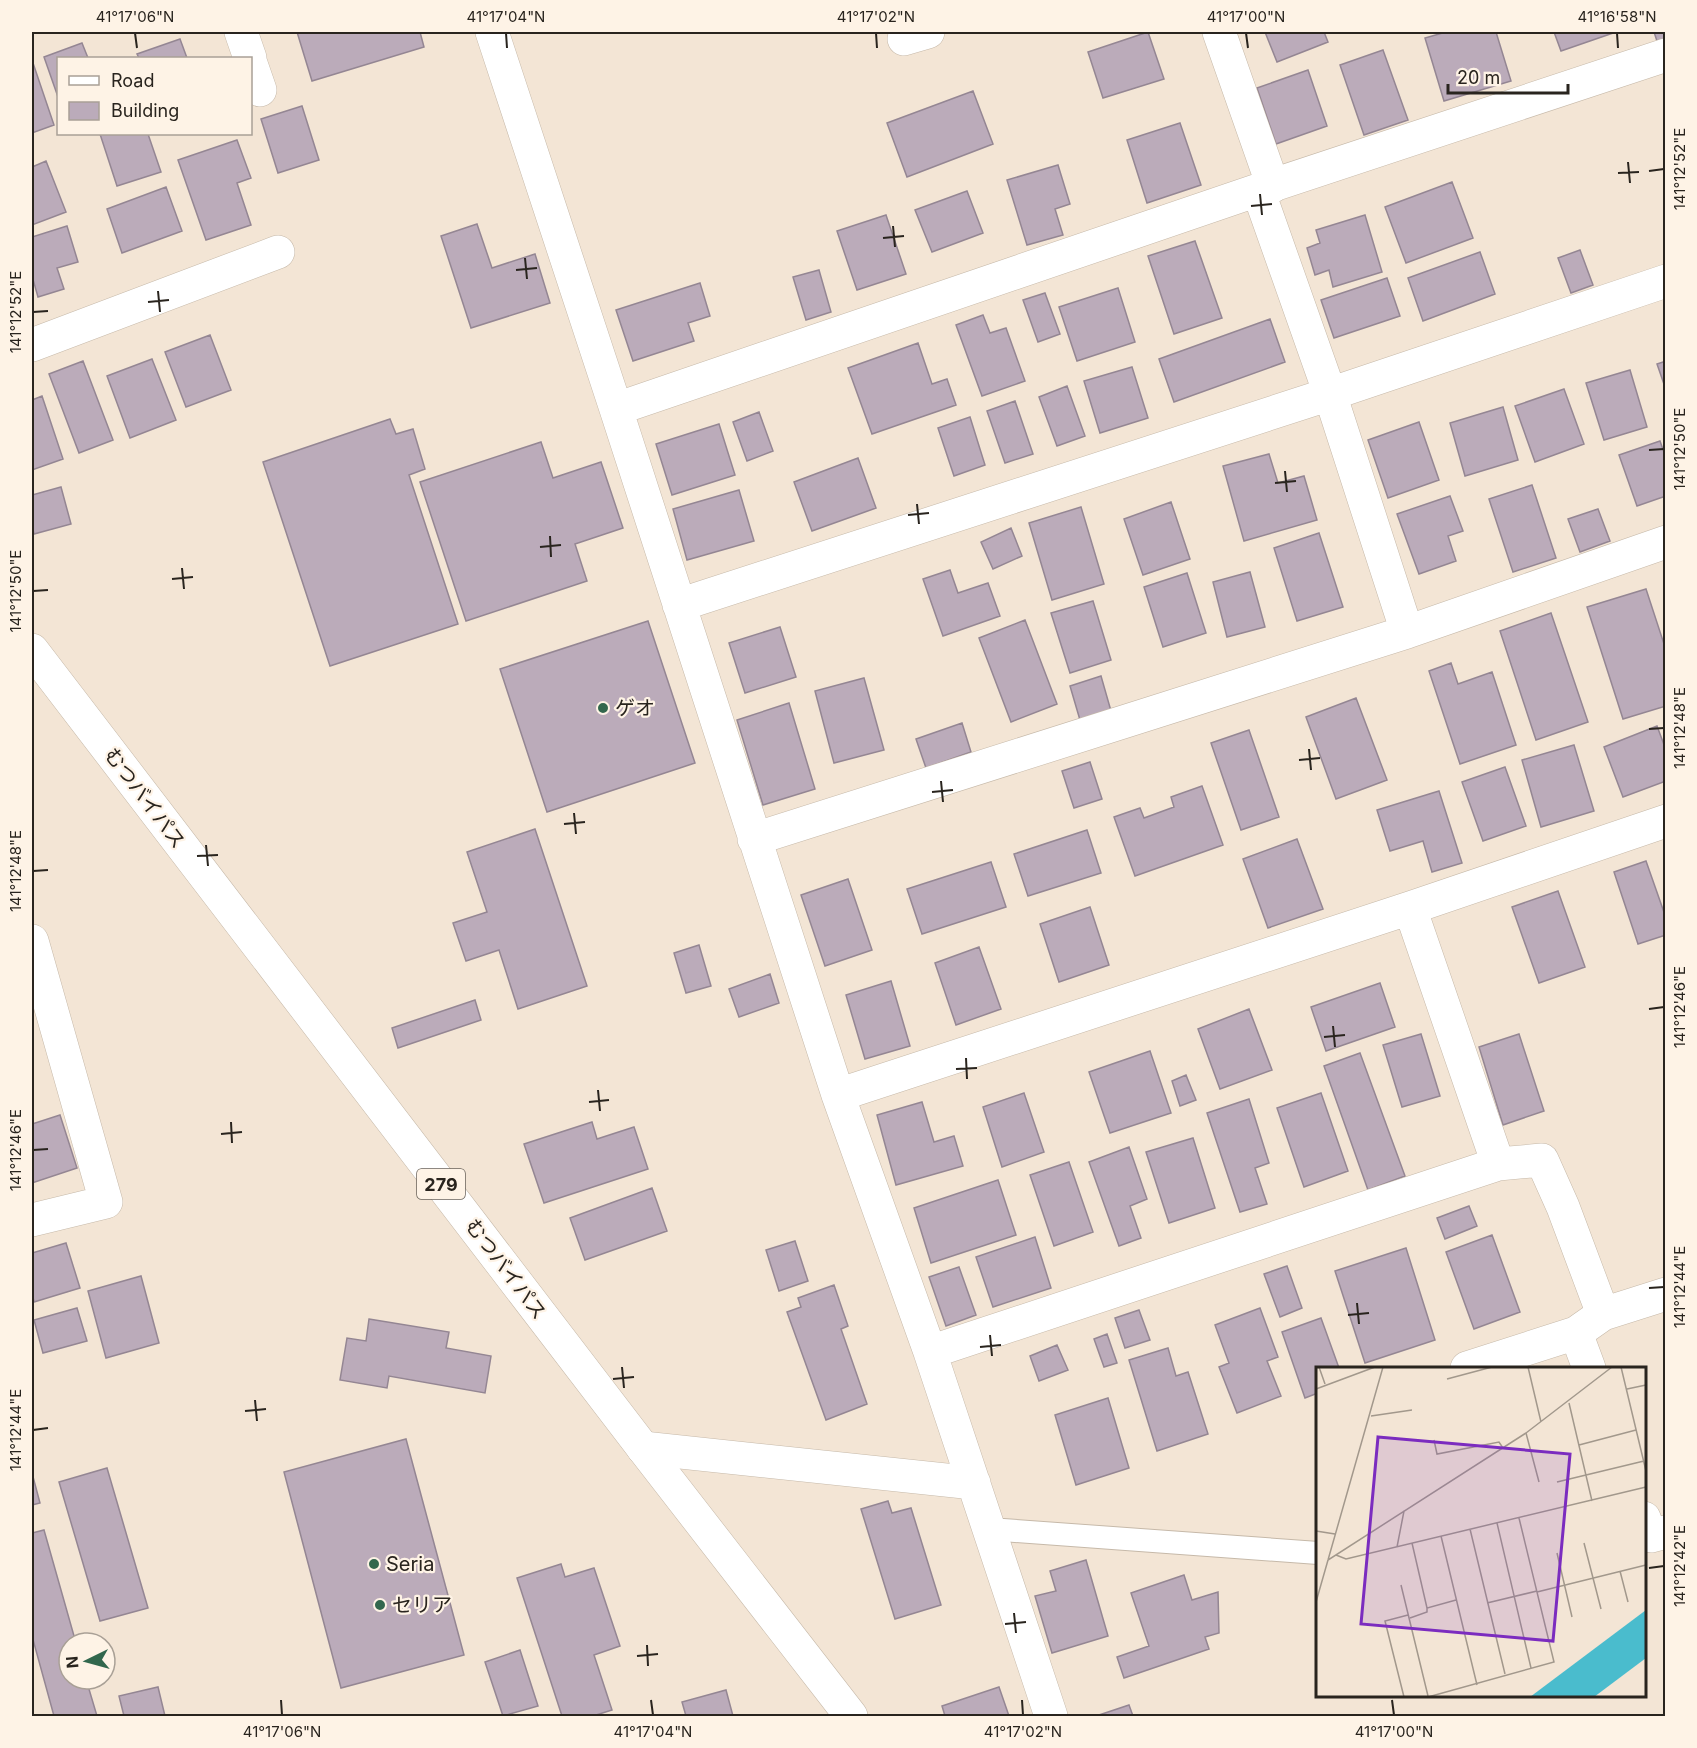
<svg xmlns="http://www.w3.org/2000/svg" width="1697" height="1748" font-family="Inter,'Noto Sans JP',sans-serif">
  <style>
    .building { fill: #bbabba; stroke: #948693; stroke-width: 1.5 }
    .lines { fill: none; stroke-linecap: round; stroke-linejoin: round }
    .lane-casing { stroke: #c6b9a9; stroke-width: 24 }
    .street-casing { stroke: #c6b9a9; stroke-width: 34 }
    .highway-casing { stroke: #c6b9a9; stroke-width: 34 }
    .lane { stroke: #fff; stroke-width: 22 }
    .street { stroke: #fff; stroke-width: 33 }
    .highway { stroke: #fff; stroke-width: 33 }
    .ticks { fill: none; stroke: #29241e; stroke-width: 2 }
    .poi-dot { fill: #32674d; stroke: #fef3e6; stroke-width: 2 }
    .labels { text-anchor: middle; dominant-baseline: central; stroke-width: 4.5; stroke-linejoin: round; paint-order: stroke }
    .shield { fill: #fef3e6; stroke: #69625a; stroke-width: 1.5 }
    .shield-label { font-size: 18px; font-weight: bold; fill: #29241e }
    .poi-label { font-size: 20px; fill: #29241e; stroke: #fef3e6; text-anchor: start }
    .street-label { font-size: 20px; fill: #29241e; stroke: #fef3e6 }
    .inset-road { fill: none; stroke: #a2988c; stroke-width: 1.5 }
    .view { fill: #7b2cbf; fill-opacity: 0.15; stroke: #7b2cbf; stroke-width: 3 }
    .inset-edge { fill: none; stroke: #29241e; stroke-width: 3 }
    .neatline { fill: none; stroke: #29241e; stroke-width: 2 }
    .ticks-label { font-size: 15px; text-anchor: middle; fill: #29241e }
  </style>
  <rect width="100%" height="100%" fill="#f3e5d5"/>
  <!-- building -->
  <path class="building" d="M297 32H420L424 47 312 81Z
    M1148 32 1164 79 1103 98 1088 52Z
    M1265 32H1324L1328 42 1277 62Z
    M1446 32H1496L1511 81 1444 101 1425 38Z
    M1554 32H1616L1561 51Z
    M1654 32H1666V41L1658 44Z
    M180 39 187 58H139L137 54Z
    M82 43 88 58H58V97L44 57Z
    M1383 50 1408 120 1364 135 1340 65Z
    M33 63 54 125 32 133V64Z
    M1308 70 1327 126 1276 144 1257 88Z
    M973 91 993 144 907 177 887 123Z
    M302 106 319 160 278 173 261 119Z
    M1180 123 1201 185 1147 203 1127 140Z
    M100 134H148L161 172 117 186Z
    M237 140 251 178 237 183 251 225 206 240 178 160Z
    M46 161 66 212 32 225V167Z
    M1058 165 1070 204 1055 209 1063 235 1027 245 1007 180Z
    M1452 182 1473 238 1406 263 1385 207Z
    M166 187 182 231 122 253 107 209Z
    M967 191 983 233 932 252 915 210Z
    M886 215 906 274 857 290 837 231Z
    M1365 215 1382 272 1333 287 1329 270 1315 275 1307 248 1320 243 1316 230Z
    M477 224 492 268 535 254 550 303 471 328 441 236Z
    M67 226 78 262 57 268 64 289 38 297 32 276V237Z
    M1195 241 1222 318 1174 334 1148 256Z
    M1580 250 1593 285 1571 293 1558 258Z
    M1480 252 1495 294 1423 321 1408 278Z
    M819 270 831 312 806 320 793 277Z
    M1387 278 1400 316 1334 338 1321 300Z
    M700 283 710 316 688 323 694 341 633 361 616 310Z
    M1118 288 1135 342 1077 361 1059 307Z
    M1045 293 1060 334 1038 342 1023 300Z
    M983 315 990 333 1006 328 1025 381 982 396 956 325Z
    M1270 319 1285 362 1174 402 1159 359Z
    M210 335 231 390 186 407 165 352Z
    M918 343 932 384 947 379 956 405 872 434 848 368Z
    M152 359 176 420 130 438 107 376Z
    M83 361 113 440 79 453 49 374Z
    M1666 361V390L1657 364Z
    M1132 367 1148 418 1100 433 1084 381Z
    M1630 370 1647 427 1604 440 1586 383Z
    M1067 386 1085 436 1057 446 1039 397Z
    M1564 389 1584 444 1535 462 1515 406Z
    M42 396 63 459 32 470V400Z
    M1015 401 1033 454 1005 463 987 411Z
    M1503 407 1518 460 1465 476 1450 423Z
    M759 412 773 451 747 461 733 422Z
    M970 417 985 465 954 476 938 428Z
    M390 419 396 434 413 429 425 469 409 475 458 624 330 666 263 462Z
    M1419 422 1439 480 1388 498 1368 440Z
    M719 424 735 475 672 495 656 444Z
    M1660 441 1666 458V496L1637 506 1619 455Z
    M541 442 553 478 601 462 623 528 575 544 587 581 466 621 420 482Z
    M1269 454 1278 483 1304 476 1317 520 1244 541 1223 466Z
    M858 458 876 508 812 531 794 482Z
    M1532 485 1556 558 1513 572 1489 499Z
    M61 487 71 524 34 534 32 526V495Z
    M739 490 754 541 687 560 673 509Z
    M1450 496 1463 531 1448 536 1456 561 1419 574 1397 514Z
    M1171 502 1190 559 1143 575 1124 519Z
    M1081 507 1104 584 1052 600 1029 523Z
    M1598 509 1610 541 1580 552 1568 519Z
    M1011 528 1022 556 993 569 981 542Z
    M1319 533 1343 607 1297 621 1274 548Z
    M950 570 958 593 988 583 1000 616 943 636 923 579Z
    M1250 572 1265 627 1227 637 1213 582Z
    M1187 573 1206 633 1163 647 1144 587Z
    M1646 589 1666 650V706L1623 719 1587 607Z
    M1093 601 1111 660 1070 673 1051 613Z
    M1551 613 1588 722 1536 740 1500 631Z
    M1025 620 1057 704 1011 722 979 638Z
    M648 621 695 763 547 812 500 669Z
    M780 627 796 677 745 693 729 643Z
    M1451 663 1458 684 1492 672 1516 745 1460 764 1429 671Z
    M1101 676 1111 711 1080 720 1070 686Z
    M864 678 884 750 834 763 815 691Z
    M1356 698 1387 780 1336 799 1306 717Z
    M789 703 815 789 763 805 737 720Z
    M962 723 971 752 926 768 916 739Z
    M1657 726 1666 750V781L1623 797 1604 747Z
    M1249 730 1279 817 1241 830 1211 743Z
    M1574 745 1594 811 1541 827 1522 760Z
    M1090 762 1102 799 1074 808 1062 771Z
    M1505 767 1526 826 1483 841 1462 782Z
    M1202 786 1223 845 1135 876 1114 817 1140 808 1144 818 1174 807 1171 797Z
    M1439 791 1462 863 1432 872 1423 841 1390 851 1377 810Z
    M535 829 587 986 518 1009 499 950 466 961 453 923 487 912 467 852Z
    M1087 830 1101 873 1028 896 1014 854Z
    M1297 839 1323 909 1268 928 1243 859Z
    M1646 861 1666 918V935L1638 944 1614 872Z
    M991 862 1006 907 922 934 907 889Z
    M848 879 872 950 825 966 801 895Z
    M1558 891 1585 967 1539 983 1512 907Z
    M1090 907 1109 965 1059 982 1040 924Z
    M699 945 711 986 686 993 674 953Z
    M979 947 1001 1009 956 1025 935 963Z
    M770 974 779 1003 739 1017 729 989Z
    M891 981 910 1046 865 1059 846 995Z
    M1380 983 1395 1027 1326 1051 1311 1007Z
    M475 1000 481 1020 398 1048 392 1028Z
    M1249 1009 1272 1070 1220 1089 1198 1029Z
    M1421 1034 1440 1096 1402 1107 1383 1045Z
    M1519 1034 1544 1111 1503 1125 1479 1047Z
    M1150 1051 1171 1113 1110 1133 1089 1072Z
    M1360 1053 1405 1176 1368 1190 1324 1066Z
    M1186 1075 1196 1100 1180 1106 1172 1081Z
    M1024 1093 1044 1152 1002 1167 983 1107Z
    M1321 1093 1348 1171 1304 1187 1277 1108Z
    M1249 1099 1269 1163 1255 1168 1267 1204 1240 1212 1207 1113Z
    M922 1102 934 1142 954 1136 963 1166 896 1185 877 1115Z
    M60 1115 77 1168 32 1183V1124Z
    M592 1122 597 1139 634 1127 648 1169 544 1203 524 1144Z
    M1193 1138 1215 1208 1169 1223 1146 1152Z
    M1129 1147 1147 1199 1130 1206 1141 1238 1119 1246 1089 1162Z
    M1069 1162 1093 1232 1054 1246 1030 1175Z
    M998 1180 1016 1235 931 1263 914 1208Z
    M652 1188 667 1231 585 1260 570 1218Z
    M1469 1206 1477 1226 1445 1239 1437 1218Z
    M1492 1235 1520 1312 1474 1329 1446 1252Z
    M1035 1237 1051 1288 993 1307 976 1257Z
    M795 1241 808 1281 779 1291 766 1250Z
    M66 1243 80 1288 34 1302 32 1293V1253Z
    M1406 1248 1435 1340 1365 1363 1335 1271Z
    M1287 1266 1302 1308 1280 1317 1264 1274Z
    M959 1267 976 1315 946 1326 929 1277Z
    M141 1276 159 1343 106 1358 88 1291Z
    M834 1285 848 1326 841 1329 867 1404 826 1420 787 1312 801 1307 798 1298Z
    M77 1308 87 1341 43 1353 34 1320Z
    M1260 1308 1278 1357 1267 1361 1281 1396 1237 1413 1219 1367 1229 1363 1215 1325Z
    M1139 1310 1150 1340 1125 1348 1115 1318Z
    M1321 1318 1339 1368H1318V1393L1305 1398 1282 1332Z
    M369 1319 449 1332 446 1348 491 1356 485 1393 389 1376 387 1388 340 1380 347 1338 366 1341Z
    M1107 1334 1117 1363 1104 1367 1094 1339Z
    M1057 1345 1068 1370 1039 1381 1030 1356Z
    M1168 1348 1176 1376 1188 1372 1208 1434 1157 1451 1129 1360Z
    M1108 1398 1129 1468 1076 1485 1055 1415Z
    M406 1439 464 1655 341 1688 284 1472Z
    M107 1468 148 1608 100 1621 59 1482Z
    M32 1473 40 1503 32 1505Z
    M888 1501 892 1513 911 1508 941 1605 895 1619 861 1509Z
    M44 1530 76 1643H69V1679H86L97 1716H54L32 1636V1533Z
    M1086 1560 1108 1636 1052 1653 1035 1596 1056 1591 1050 1571Z
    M561 1564 565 1577 594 1568 620 1646 594 1655 612 1710 593 1716H562L517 1578Z
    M1184 1575 1192 1600 1218 1592 1219 1633 1205 1637 1209 1649 1124 1678 1117 1657 1149 1646 1131 1593Z
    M520 1650 538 1706 503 1716 485 1662Z
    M158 1687 165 1716H124L119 1696Z
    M999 1687 1009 1716H945L942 1706Z
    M726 1690 733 1716H686L682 1702Z
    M1129 1705 1133 1716H1096Z"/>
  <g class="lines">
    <defs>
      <path id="lane" d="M989 1529 1318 1553"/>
      <path id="street" d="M241 32 250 58
        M492 32 616 409 838 1095 930 1352 1051 1716
        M1219 32 1273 186
        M904 39 928 32
        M250 61 260 90
        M1258 190 1330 394 1407 632
        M32 345 278 252
        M616 409 1258 190 1666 55
        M679 605 1330 394 1666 281
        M754 839 1407 632 1666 542
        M1410 908 1498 1164
        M32 941 106 1202 32 1220
        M838 1095 1410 908 1666 821
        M1576 1333 1589 1368
        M930 1352 1498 1164 1542 1160 1563 1207 1603 1314
        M1467 1368 1576 1333 1603 1314 1666 1294
        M643 1448 974 1483
        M1644 1518 1651 1536 1666 1532"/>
      <path id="highway" d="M32 650 643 1448 851 1716"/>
    </defs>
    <!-- lane casing -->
    <use href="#lane" class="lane-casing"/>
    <!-- street casing -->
    <use href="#street" class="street-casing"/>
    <!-- highway casing -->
    <use href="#highway" class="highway-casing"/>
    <!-- lane -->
    <use href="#lane" class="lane"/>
    <!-- street -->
    <use href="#street" class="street"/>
    <!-- highway -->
    <use href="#highway" class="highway"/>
  </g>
  <!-- ticks -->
  <path class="ticks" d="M135 33 137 48M506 33 507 48M876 33 877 48M1246 33 1248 48M1617 33 1618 48M1628 162 1630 183M1649 171 1664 169M1618 173 1639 172M1260 194 1262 215M1251 206 1272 204M893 226 895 247M883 238 904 236M525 258 527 279M516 270 537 268M158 291 160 312M148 302 169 300M33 312 48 311M1649 450 1664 449M1285 471 1287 492M1275 483 1296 481M917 504 919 524M908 515 929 513M550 536 551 557M540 547 561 545M182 568 184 589M172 579 193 577M33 591 48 590M1649 729 1664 728M1309 749 1311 770M1299 760 1320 758M941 781 943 802M932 792 953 790M574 813 576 834M564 824 585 822M206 845 208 866M197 856 218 855M33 871 48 870M1649 1009 1664 1007M1333 1026 1335 1047M1324 1037 1345 1035M966 1058 967 1079M956 1069 977 1068M598 1090 600 1111M589 1102 609 1100M231 1122 232 1143M221 1134 242 1132M33 1150 48 1149M1649 1288 1664 1287M1357 1303 1359 1324M1348 1315 1369 1313M990 1335 992 1356M980 1347 1001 1345M622 1367 624 1388M613 1379 634 1377M255 1400 257 1421M245 1411 266 1409M33 1430 48 1428M1649 1568 1664 1566M1014 1613 1016 1633M1005 1624 1026 1622M647 1645 648 1666M637 1656 658 1654M281 1700 282 1715M651 1700 653 1715M1022 1700 1023 1715M1392 1700 1394 1715"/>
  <!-- markers -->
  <g class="poi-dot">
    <circle cx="603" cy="708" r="6"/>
    <circle cx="374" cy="1564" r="6"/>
    <circle cx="380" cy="1605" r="6"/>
  </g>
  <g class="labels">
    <!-- shield labels -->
    <rect class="shield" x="417" y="1169" width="48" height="30" rx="4.5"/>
    <g class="shield-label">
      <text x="441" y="1184">279</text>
    </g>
    <!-- poi labels -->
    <g class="poi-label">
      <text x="615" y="708">ゲオ</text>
      <text x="386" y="1564">Seria</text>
      <text x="392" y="1605">セリア</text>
    </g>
    <!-- street labels -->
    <g class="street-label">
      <text transform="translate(145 798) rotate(53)">むつバイパス</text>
      <text transform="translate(506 1269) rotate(53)">むつバイパス</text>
    </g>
  </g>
  <!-- overview -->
  <g transform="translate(1316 1367)">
    <rect width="330" height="330" fill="#f3e5d5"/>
    <path d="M330 243V291L278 330H214Z" fill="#4abccd"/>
    <path class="inset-road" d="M3 0 9 17M212 0 225 55M305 0 330 104M131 12 176 0M0 22 59 0M311 22 330 18M253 36 276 134M55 49 96 43M210 66 223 115M118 73 121 87 183 75 187 81M263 78 320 63M241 115 328 94M181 156 215 301M154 162 189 307M0 164 19 167M125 169 161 318M96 176 111 241M268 176 285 242M81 180 88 144M241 186 256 250M20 188 30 192 330 120M12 193 67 0M304 204 312 235M85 218 112 329M221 225 330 198M0 235 12 193 210 66 296 0M171 236 221 224M94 251 111 245V241L140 233M88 330 69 254 92 248M112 330 238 295 203 151"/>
    <path class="view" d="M62 70 254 87 237 274 45 257Z"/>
    <rect width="330" height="330" class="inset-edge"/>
  </g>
  <!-- border -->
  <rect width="1697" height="1748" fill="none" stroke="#fef3e6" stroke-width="66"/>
  <!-- legend -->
  <rect x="57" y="57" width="195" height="78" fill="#fef3e6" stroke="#a9a096" stroke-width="1.5"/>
  <rect x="69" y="76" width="30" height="9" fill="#ffffff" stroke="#a9a096" stroke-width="1.5"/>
  <text x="111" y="87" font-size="18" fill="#29241e">Road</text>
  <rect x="69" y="102" width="30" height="18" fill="#bbabba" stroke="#a9a096" stroke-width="1.5"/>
  <text x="111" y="117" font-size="18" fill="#29241e">Building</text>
  <!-- north arrow -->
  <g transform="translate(87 1661) rotate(265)"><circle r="28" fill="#fef3e6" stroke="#a9a096" stroke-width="1.5"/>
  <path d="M0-4.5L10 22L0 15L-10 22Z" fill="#32674d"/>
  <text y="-9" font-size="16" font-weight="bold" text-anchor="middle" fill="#29241e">N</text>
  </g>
  <!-- scale -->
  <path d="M1448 84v9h120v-9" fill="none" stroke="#29241e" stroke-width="3"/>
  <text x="1457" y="84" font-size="18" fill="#29241e" stroke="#fef3e6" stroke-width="4.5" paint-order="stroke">20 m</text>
  <rect x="33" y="33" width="1631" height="1682" class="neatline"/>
  <g class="ticks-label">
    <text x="135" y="22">41°17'06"N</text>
    <text x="506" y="22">41°17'04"N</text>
    <text x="876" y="22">41°17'02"N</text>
    <text x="1246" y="22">41°17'00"N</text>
    <text x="1617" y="22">41°16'58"N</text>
    <text transform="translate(1680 169) rotate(-90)" y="5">141°12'52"E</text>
    <text transform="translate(16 312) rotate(-90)" y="5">141°12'52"E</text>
    <text transform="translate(1680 449) rotate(-90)" y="5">141°12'50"E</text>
    <text transform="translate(16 591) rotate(-90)" y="5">141°12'50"E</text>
    <text transform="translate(1680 728) rotate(-90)" y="5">141°12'48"E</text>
    <text transform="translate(16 871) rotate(-90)" y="5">141°12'48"E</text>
    <text transform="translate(1680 1007) rotate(-90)" y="5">141°12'46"E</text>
    <text transform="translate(16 1150) rotate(-90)" y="5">141°12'46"E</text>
    <text transform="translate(1680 1287) rotate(-90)" y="5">141°12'44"E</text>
    <text transform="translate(16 1430) rotate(-90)" y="5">141°12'44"E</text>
    <text transform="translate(1680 1566) rotate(-90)" y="5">141°12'42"E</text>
    <text x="282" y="1737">41°17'06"N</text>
    <text x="653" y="1737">41°17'04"N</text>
    <text x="1023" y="1737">41°17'02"N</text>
    <text x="1394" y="1737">41°17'00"N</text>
  </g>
</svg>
